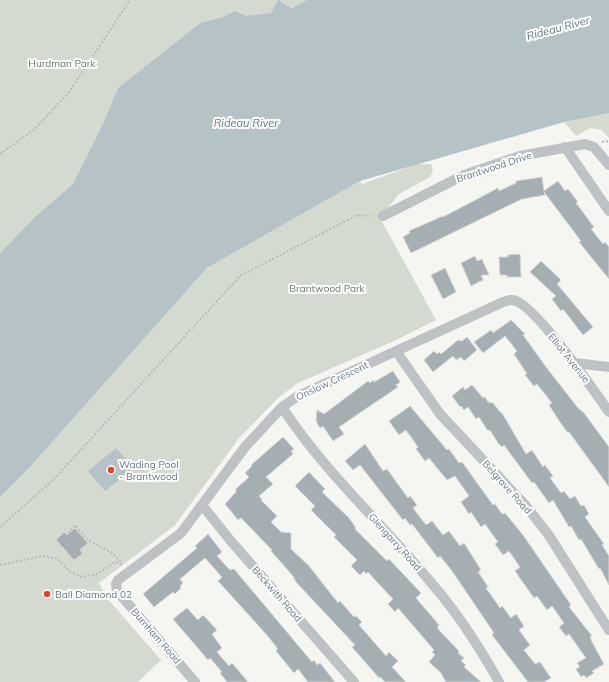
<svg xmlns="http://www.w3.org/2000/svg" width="609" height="682" font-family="Mulish,sans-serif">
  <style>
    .green { fill: #d5dad1 }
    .water { fill: #b5c2c6 }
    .building { fill: #a5aeb3; stroke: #d6d6d4 }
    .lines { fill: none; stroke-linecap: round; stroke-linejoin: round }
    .path { stroke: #b8bbbd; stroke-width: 2; stroke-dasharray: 2 2; stroke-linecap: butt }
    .street { stroke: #bec2c5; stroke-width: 10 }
    .poi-dot { fill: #dd4929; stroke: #fff; stroke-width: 1.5 }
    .labels { text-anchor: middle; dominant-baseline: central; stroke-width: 4; stroke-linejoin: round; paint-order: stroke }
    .park-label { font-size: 10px; fill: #697964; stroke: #fff }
    .street-label { font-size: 10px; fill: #657782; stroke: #fff }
    .poi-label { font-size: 10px; fill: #657782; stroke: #fff; text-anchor: start }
    .water-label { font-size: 11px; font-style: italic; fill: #60787f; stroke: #fff }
  </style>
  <rect width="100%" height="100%" fill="#f5f5f1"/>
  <!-- green -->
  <path class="green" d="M0 0H307C293 8 263 18 247 16 243 15 239 12 235 11L222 17 200 23 118 88 105 119 73 184 37 215 0 253Z
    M609 113V138L602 130 590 128 576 136 564 122Z
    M417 164H431L433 171 430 177 399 194 380 218 436 320 394 341 298 383 279 397 240 437 175 525 99 583 106 597 161 660 138 682H0V497L30 467 207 268 360 181 362 184Z"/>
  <!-- water -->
  <path class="water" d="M278 0 291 8 307 0H609V113L564 122 360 181 207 268 30 467 0 497V253L37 215 73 184 105 119 118 88 200 23 222 17 235 11 247 16 271 13Z
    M116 448 134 468 105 491 88 471Z"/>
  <!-- building -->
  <path class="building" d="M542 177 544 191 558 181 565 191 568 189 578 202 576 203 594 227 591 229 603 244 605 242 609 247V279L579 242 581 241 544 192 545 195 522 199 411 253 403 237 410 233 409 231 443 216V217L483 196 498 188 499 191 516 183V181Z
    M520 254 521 277H507V275H500L499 257H508V255Z
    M475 256 477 261 482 259 489 275H481L483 280 471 286 461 263Z
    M541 261 561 280 557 284 593 327 583 335 563 309 561 311 552 299 556 296 530 272Z
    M445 268 456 292 443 299 431 275Z
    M511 320 525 334 523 335 546 367 578 408 584 413 609 447V487L569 432 568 433 560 422 549 405 552 403 537 384 534 386 525 375 527 374 514 354 517 351 505 336 483 353 474 342 491 330 493 333Z
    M467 337 477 350 464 361 461 357 456 360 453 356 433 372 424 360 434 351 437 354 439 352 441 354 458 340 462 341Z
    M393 371 400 382 396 385 398 387 339 427 344 434 333 441 323 426 320 428 316 421 317 410 324 414 368 381 370 383 373 380 374 382Z
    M472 385 483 398 485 397 488 402 493 403 501 413H502L526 454 532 450 543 467 545 465 553 476 550 478 561 493 564 491 570 499 575 496 581 506 584 505 589 514 585 517 604 544 602 545 609 556V585L600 568 599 569 581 539 579 540 571 526 569 527 553 500 549 503 534 482 532 483 504 445 502 447 498 443 490 430 488 431 479 417 476 419 468 407 464 410 461 406 460 407 452 396 463 387 465 390Z
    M410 406 447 450 449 449 459 463 462 462 493 505 495 504 502 514 505 513 523 535 571 605 569 607 592 636 590 637 592 642 604 664 592 671 594 673 586 678 584 675 581 677 576 669 580 667 577 663 586 658 569 634 566 636 559 627 564 623 552 606 547 610 537 596 534 598 515 571 520 567 509 551 503 555 495 544 498 542 485 524 481 527 471 512 469 514 461 502 469 496 455 476 447 480 429 458 425 461 416 449 418 447 406 430 399 435 389 421Z
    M283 437 294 449 291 451 293 454 266 477 273 484 259 496 262 499 261 500 277 516 271 522 281 532 291 533V549L309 566 338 603 340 601 354 617 356 616 362 622 359 625 386 656 389 652 398 661 392 667 406 682H385L380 677 379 678 352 647 355 645 296 582 293 576 271 551 272 550 241 518 238 520 225 504 236 492V489L249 477 245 473 252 466 251 465Z
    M365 444 383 471 387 469 408 498 410 496 417 505 413 508 426 525 432 521 443 535 449 531 460 546 464 543 481 570 478 572 488 587 486 588 500 608 502 606 511 618 516 614 524 626 519 630 530 645 524 650 535 664 540 662 551 678 544 682H528L492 635 494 633 452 571 440 556 438 558 412 524 410 525 405 518 403 520 360 465 353 470 345 461Z
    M309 472 325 489 322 492 349 518 356 528 355 529 387 561 389 559 421 593 416 598 439 625 437 628 459 651 458 653 464 658 461 661 466 665 464 667 481 682H446L441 673 429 662 435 655 432 652 434 650 398 608 395 612 388 604 393 599 376 581 368 572 366 574 364 571 360 575 351 566 357 560 334 537 336 535 311 510 315 506 295 486Z
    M75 528 88 543 80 550 83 554 74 560 56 540 64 532 67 535Z
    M208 534 222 552 217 556 230 570 234 569 312 662 314 660 317 665 320 663 335 682H308L298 669 294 673 276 651 278 649 266 634 218 581 222 577 205 558 180 579 183 583 180 586 181 588 175 594 173 592 154 607 143 594 197 548 195 546Z
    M187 608 198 620 203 615 217 630 212 634 222 648 217 652 229 666 232 663 248 682H227L220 673 222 672 210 658 208 660 173 619Z"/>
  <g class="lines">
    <!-- path -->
    <path class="path" d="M602 142 609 141
      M0 154 35 129 69 92 130 0
      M0 527 55 478 240 276 357 215 373 216
      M68 533 75 525 88 540 112 553 121 562
      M0 565 43 556 58 559 70 572 82 577 98 574 115 562 123 565"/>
    <!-- street -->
    <path class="street" d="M565 147 609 211
      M383 216 464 175 520 156 585 144 594 147 609 165
      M396 351 440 414 526 506 548 534 609 630
      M575 363 609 367
      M282 407C324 472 384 525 433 585 459 615 480 648 499 682
      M202 505 230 540 354 682
      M195 682 117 591 116 584 118 580 181 533 245 447 282 407 298 396 501 303C504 302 509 299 513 300 534 303 595 392 609 412"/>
  </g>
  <!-- markers -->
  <g class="poi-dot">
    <circle cx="111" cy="470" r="4"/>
    <circle cx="47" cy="594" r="4"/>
  </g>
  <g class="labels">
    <!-- park labels -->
    <g class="park-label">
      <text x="62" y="63">Hurdman Park</text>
      <text x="327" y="288">Brantwood Park</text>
    </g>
    <!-- street labels -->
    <g class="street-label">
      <text transform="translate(494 167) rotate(-18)">Brantwood Drive</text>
      <text transform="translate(569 358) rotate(51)">Elliot Avenue</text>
      <text transform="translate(332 381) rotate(-25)">Onslow Crescent</text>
      <text transform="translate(507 487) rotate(48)">Belgrave Road</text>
      <text transform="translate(395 542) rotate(48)">Glengarry Road</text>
      <text transform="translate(277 594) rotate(49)">Beckwith Road</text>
      <text transform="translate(156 636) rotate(49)">Burnham Road</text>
    </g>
    <!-- poi labels -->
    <g class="poi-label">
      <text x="119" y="464">Wading Pool<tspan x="119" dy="12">- Brantwood</tspan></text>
      <text x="55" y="594">Ball Diamond 02</text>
    </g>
    <!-- water labels -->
    <g class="water-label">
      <text transform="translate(558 28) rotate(-15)">Rideau River</text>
      <text x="246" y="123">Rideau River</text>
    </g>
  </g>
</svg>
